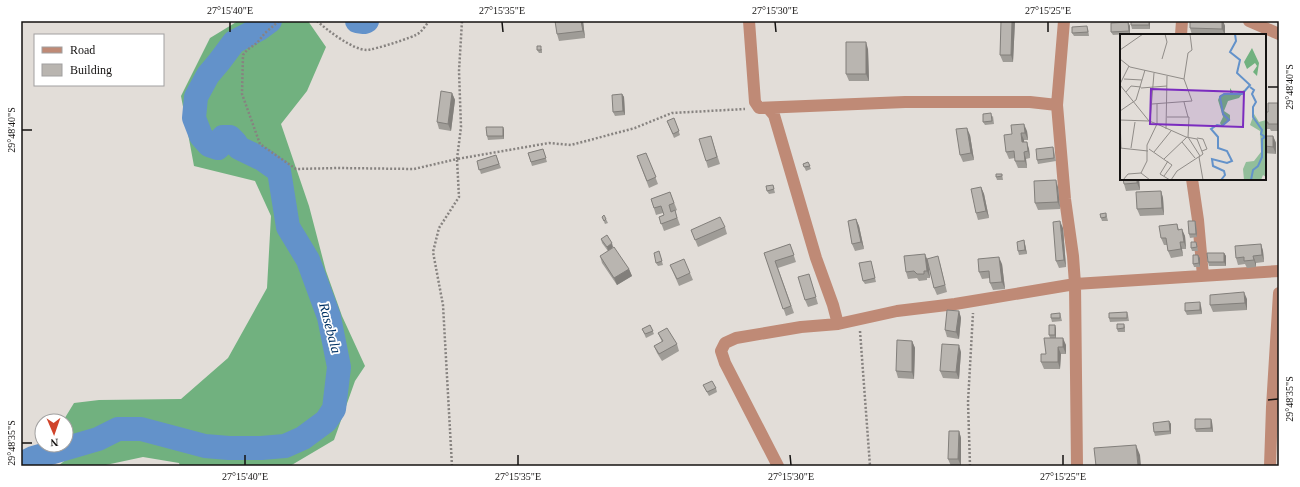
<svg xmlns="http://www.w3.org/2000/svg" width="1300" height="487" font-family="Georgia,serif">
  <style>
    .forest { fill: #71b17f }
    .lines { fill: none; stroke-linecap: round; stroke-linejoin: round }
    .river { stroke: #6392ca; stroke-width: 24 }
    .path { stroke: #878380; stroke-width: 2.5; stroke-dasharray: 2 2; stroke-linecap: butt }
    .minor { stroke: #bf8a76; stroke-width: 12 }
    .wall { fill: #9f9c97 }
    .shaded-wall { fill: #827f7b }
    .building { fill: #b9b5b0; stroke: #827f7b }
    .ticks { fill: none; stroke: #141211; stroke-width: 1.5 }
    .labels { text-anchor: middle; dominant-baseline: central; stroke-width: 3.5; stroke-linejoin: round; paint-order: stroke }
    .water-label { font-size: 14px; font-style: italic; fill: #003264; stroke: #fff }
    .inset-river { fill: none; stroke: #6392ca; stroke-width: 2 }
    .inset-road { fill: none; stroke: #908c88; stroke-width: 1 }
    .view { fill: #7b2cbf; fill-opacity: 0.15; stroke: #7b2cbf; stroke-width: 2 }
    .inset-edge { fill: none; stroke: #141211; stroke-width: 2 }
    .neatline { fill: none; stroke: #141211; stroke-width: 1.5 }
    .ticks-label { font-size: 10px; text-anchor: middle; fill: #141211 }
  </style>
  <rect width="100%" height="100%" fill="#e2ddd8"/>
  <!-- forest -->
  <path class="forest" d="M238 21H308L326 47 307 91 281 124 309 206 326 271 342 316 365 366 355 381 334 440 290 466H180L179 463 143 457 101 466H58L68 458 63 445H66V421H63L74 403 99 400 181 399 228 358 267 288 271 216 255 181 194 166 181 96 210 38Z"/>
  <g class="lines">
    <!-- river -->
    <path class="river" d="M357 21 364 22 367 21
      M21 464 33 458 98 439 118 429H141L205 446 229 448H261L285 446 303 438 326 421 334 409 339 367 329 317 308 260 288 227 279 171 262 159 239 148 235 142 230 137H223L221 140V145L218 148 209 145 201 136 194 118 196 97 208 75 219 62 234 42 259 29 270 21"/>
    <!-- path -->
    <path class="path" d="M279 21 265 33 257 43 247 50 243 55 242 94 260 144 296 169 338 168 414 169 457 159 461 127 459 71 462 21
      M317 21C327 30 353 50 367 50 373 50 415 37 419 33 423 30 426 25 429 21
      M860 331 870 466
      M452 466 443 305 433 252 439 228 459 197 457 159 549 143 571 145 635 128 672 113 745 109
      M970 466 968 402 973 313"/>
    <!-- minor -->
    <path class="minor" d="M749 21 755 102 759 108 905 102H1030L1057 105
      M1064 21 1057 105 1065 199 1073 256 1075 284 1077 466
      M1249 21 1279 34
      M1181 35 1182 21
      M768 108 774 115 816 258 833 305 838 324
      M1192 179 1198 220 1203 276
      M778 466 725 363 721 351 725 343 736 338 801 327 838 324 897 311 955 304 1075 284 1279 271
      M1270 466 1272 407 1279 293"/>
  </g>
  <!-- wall -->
  <path class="wall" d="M583 21 585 38 559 41 557 34Z
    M1001 21H1015L1013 62H1003L1000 55Z
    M1150 21V29H1132L1131 25Z
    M1190 21H1223L1225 26V35H1192L1190 28Z
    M1128 22 1130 26V34L1113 35 1111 32Z
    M1088 29 1089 36H1074L1072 33Z
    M542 49V53H539L537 50Z
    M868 49 869 81H849L846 74Z
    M452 93 455 100 451 131 439 129 437 122Z
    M622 94 624 97 625 115 615 116 613 112Z
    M1278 103 1279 107V131H1271L1270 129H1265V112H1268Z
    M993 116 994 124 985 125 983 122Z
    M674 118 680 135 674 138 667 121Z
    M503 127 504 130V139L488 140 487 136Z
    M1027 131 1028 140H1024V142L1029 149 1030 158 1026 159 1027 168H1018L1015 161V158L1009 159 1006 152 1012 134Z
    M970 135 974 160 963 162 960 155Z
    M711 136 720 164 708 168 706 161Z
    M1265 136H1273L1276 143V154L1265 153Z
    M1053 147 1054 150 1056 161 1038 164 1037 160Z
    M543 149 547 162 532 166 528 153Z
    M646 153 658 184 649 188 637 156Z
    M496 155 501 168 481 174 477 161Z
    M808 162 811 169 806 171 803 164Z
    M1002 174 1003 180H997L996 177Z
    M1139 179 1140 190 1126 191 1124 184Z
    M773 185 775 193 769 194 767 191Z
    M981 187 984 194 989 218 978 220 976 213Z
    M1058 187 1060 209 1038 210 1035 203Z
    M1161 191 1163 198 1164 215 1140 216 1137 209Z
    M670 192 677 210 675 211 680 225 664 231 659 217 664 215 663 213 656 215 651 199Z
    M1106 213 1108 221H1102L1101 218Z
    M602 217 606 219 608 223 605 224Z
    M856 219 859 226 864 249 855 251 852 244Z
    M1195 221 1196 224 1197 237 1190 238 1189 234Z
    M1177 224 1179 230 1185 236 1186 249H1182L1183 256 1171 258 1168 251 1167 245H1164L1161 238Z
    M725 227 727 234 698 247 691 230Z
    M1063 228 1066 267 1059 268 1056 261Z
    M601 239 613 247 608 251 602 243Z
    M1024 240 1025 244 1027 254 1019 255 1018 251Z
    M1196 242 1197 245 1198 251H1192L1191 248Z
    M790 244 796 262 778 268 794 313 786 316 764 253Z
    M1261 244 1263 251 1264 262 1256 263V267L1247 268 1245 264 1238 265 1236 258Z
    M659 251 663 265 658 266 656 263Z
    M1224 253 1226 256V266H1209L1208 262Z
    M600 256 629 269 632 276 617 285 602 263Z
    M1200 258V267H1194L1193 264Z
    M927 259 940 263 947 292 937 295 934 288 928 262 930 278H927V280L919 281 917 278 908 279 906 272Z
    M871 261 876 282 865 284 863 281Z
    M1002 264 1005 289 993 290 990 283V278L982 279 979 272Z
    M670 265 690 273 693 280 679 286Z
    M809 274 818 304 808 307 805 300Z
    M1247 299V310L1213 312 1210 305Z
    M1201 306 1202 314 1187 315 1185 311Z
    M959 311 961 318 959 339 947 337 945 330Z
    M1127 312 1128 315 1129 321 1110 322 1109 318Z
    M1060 313 1062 321 1052 322 1051 318Z
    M1124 324 1125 327V332H1118L1117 329Z
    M650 325 654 334 646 338 642 329Z
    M1055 325 1056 329V338L1066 345V354H1061L1060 369H1044L1041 362 1046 354 1050 338 1049 335Z
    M658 333 677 344 679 351 662 361 657 353 654 346 662 342Z
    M912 341 915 348 914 379 898 378 896 371Z
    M961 352 959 379 943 378 940 371Z
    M703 385 716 388 717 392 709 396Z
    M1211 419 1212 422 1213 432H1196L1195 429Z
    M1169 421 1171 424V434L1155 436 1154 432Z
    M959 431 961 438V466H951L948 459Z"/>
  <!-- shaded-wall -->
  <path class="shaded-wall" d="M581 21H583L585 38 583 31Z
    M1012 21H1015L1013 62 1011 55Z
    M1149 21H1150V29L1149 25Z
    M1222 21H1223L1225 26V35L1222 29Z
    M1128 22 1130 26V34L1129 31Z
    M866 42 868 49 869 81 866 74Z
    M452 93 455 100 451 131 448 124Z
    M622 94 624 97 625 115 623 111Z
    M1278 103 1279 107V126L1278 124Z
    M1024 124 1027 131 1028 140 1025 133Z
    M503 127 504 130V139L503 136Z
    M967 128 970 135 974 160 971 153Z
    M1021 133 1024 140 1025 149 1022 142Z
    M1273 136 1276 143V154L1273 147Z
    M1027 142 1029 149 1030 158 1028 151Z
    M1024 152 1026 159 1027 168 1025 161Z
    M1137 179H1139L1140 190 1137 183Z
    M1056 180 1058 187 1060 209 1058 202Z
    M981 187 984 194 989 218 986 211Z
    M1161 191 1163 198 1164 215 1162 208Z
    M856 219 859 226 864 249 861 242Z
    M1060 221 1063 228 1066 267 1064 260Z
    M1195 221 1196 224 1197 237 1196 234Z
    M1182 229 1185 236 1186 249 1184 242Z
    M1024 240 1025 244 1027 254 1025 250Z
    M1180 242 1182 249 1183 256 1181 249Z
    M612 243 613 247 608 251 607 247Z
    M1261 244 1263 251 1264 262 1262 255Z
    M1224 253 1226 256V266L1224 262Z
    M925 254 928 261 930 278 927 271Z
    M1198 255 1200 258V267L1199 263Z
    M1253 256 1256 263V267L1254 260Z
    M999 257 1002 264 1005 289 1002 282Z
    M629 269 632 276 617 285 614 278Z
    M1244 292 1247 299V310L1245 303Z
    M1200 302 1201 306 1202 314 1200 310Z
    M959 311 961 318 959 339 956 332Z
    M1055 325 1056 329V339L1055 335Z
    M1063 338 1066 345V354L1063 347Z
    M912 341 915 348 914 379 912 372Z
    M959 345 961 352 959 379 956 372Z
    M1058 347 1061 354 1060 369 1058 362Z
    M1211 419 1212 422 1213 432 1211 428Z
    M1169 421 1171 424V434L1170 431Z
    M959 431 961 438V466L958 459Z
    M1136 445 1140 455 1141 466H1138Z"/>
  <!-- building -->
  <path class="building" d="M555 21H581L583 31 557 34Z
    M1001 21H1012L1011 55H1000Z
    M1131 21H1149V25H1131Z
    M1190 21H1222V29L1190 28Z
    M1128 22 1129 31 1111 32V23Z
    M1087 26 1088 32 1072 33V27Z
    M846 42H866V74H846Z
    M537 46H541V50H537Z
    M441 91 452 93 448 124 437 122Z
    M622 94 623 111 613 112 612 95Z
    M1268 103H1278V124H1268V122H1265V112H1268Z
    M991 113 992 121 983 122V114Z
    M674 118 679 131 673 134 667 121Z
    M1024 124 1025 133H1021L1022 142H1027L1028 151 1024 152 1025 161H1015L1014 151 1006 152 1004 135 1012 134 1011 125Z
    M486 127H503V136H487Z
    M967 128 971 153 960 155 956 129Z
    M711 136 717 157 706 161 699 139Z
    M1265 136H1273V147L1265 146Z
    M1053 147 1054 158 1037 160 1036 149Z
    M543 149 546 158 531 162 528 153Z
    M646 153 656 177 647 181 637 156Z
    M496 155 499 164 479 170 477 161Z
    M808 162 810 166 804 167 803 164Z
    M996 174H1002V176L996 177Z
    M1123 179H1137V183L1124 184Z
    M1056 180 1058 202 1035 203 1034 181Z
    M773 185 774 189 767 191 766 186Z
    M981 187 986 211 976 213 971 189Z
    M1161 191 1162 208 1137 209 1136 192Z
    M670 192 674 203 669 205 671 212 675 210 677 218 661 224 659 217 664 215 661 206 654 208 651 199Z
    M1106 213V217L1101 218 1100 214Z
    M604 215 606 219 604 221 602 217Z
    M720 217 725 227 695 240 691 230Z
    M856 219 861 242 852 244 848 221Z
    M1060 221 1064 260 1056 261 1053 222Z
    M1188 221H1195L1196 234H1189Z
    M1177 224 1178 230 1182 229 1184 242H1180L1181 249 1168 251 1166 238H1161L1159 226Z
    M607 235 612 243 607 247 601 239Z
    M1024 240 1025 250 1018 251 1017 242Z
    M1191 242H1196L1197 247 1191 248Z
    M790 244 794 255 775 261 791 306 783 309 764 253Z
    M1261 244 1262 255 1253 256 1254 260 1244 261V257L1236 258 1235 246Z
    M614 247 629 269 614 278 600 256Z
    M659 251 662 261 656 263 654 253Z
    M1207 253H1224V262H1208Z
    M925 254 927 271H924V274H917L914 271 906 272 904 256Z
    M1193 255H1198L1199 263 1193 264Z
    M938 256 945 285 934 288 927 259Z
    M999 257 1002 282 990 283 989 271 979 272 978 259Z
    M684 259 690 273 677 279 670 265Z
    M871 261 875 278 863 281 859 263Z
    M809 274 816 297 805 300 798 277Z
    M1244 292 1245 303 1210 305V295Z
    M1200 302V310L1185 311V303Z
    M947 310 959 311 956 332 945 330Z
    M1127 312V318H1109V313Z
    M1060 313V318H1051V314Z
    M1117 324H1124V328L1117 329Z
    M650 325 653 331 645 334 642 329Z
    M1049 325H1055V335H1049Z
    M667 328 677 344 659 354 654 346 663 341 658 333Z
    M1044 338H1063V347H1058V362H1041V354H1046Z
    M897 340 912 341V372L896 371Z
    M942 344 959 345 956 372 940 371Z
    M712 381 716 388 707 392 703 385Z
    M1195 419H1211V428L1195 429Z
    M1169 421 1170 431 1154 432 1153 423Z
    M949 431H959L958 459H948Z
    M1136 445 1138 466H1096L1094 448Z"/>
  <!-- ticks -->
  <path class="ticks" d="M230 22V32M502 22 503 32M775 22 776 32M1048 22V32M1268 87H1278M22 130H32M1268 400 1278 399M22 443H32M245 455V465M518 455V465M790 455 791 465M1063 455V465"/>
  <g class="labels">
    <!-- water labels -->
    <g class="water-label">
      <text transform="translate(330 328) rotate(75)">Rasebala</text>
    </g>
  </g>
  <!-- overview -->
  <g transform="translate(1120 34)">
    <rect width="146" height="146" fill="#e2ddd8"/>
    <path d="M134 80 139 88 146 86V143L143 141 141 146H124L123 135 126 128 134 127 141 118 140 97 130 91Z" fill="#92be9a"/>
    <path d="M132 14 139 29 137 42 133 38 137 32 135 29 127 35 124 28ZM110 54 114 60 125 56 119 64 108 67 104 77 110 81V86L102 93 100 89 103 83 98 66 100 61 110 59Z" fill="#71b17f"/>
    <path class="inset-river" d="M130 53 134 56 132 60 136 68 133 73V83L142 96 141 100 145 103 142 105V123L138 132 133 136 131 146M101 146 105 141 104 137 93 132 92 125 107 129 112 127 107 117 98 114V103L91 95 97 91 102 92 109 86 103 80 100 63 104 60H122L130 51 117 39 120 26 110 18 116 7 115 0"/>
    <path class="inset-road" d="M0 16 23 0M0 25 10 33 64 45 72 67 32 70M42 25 47 8 45 0M4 45 22 46M64 45 68 19 72 16 70 0M0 50 9 32M0 51 29 87M21 54 47 52M6 58 11 52 21 53M64 68 68 83M37 70V90L66 103 77 105 83 120 79 123 83 146M0 77 16 66 25 36M47 83H69L68 103M0 86 29 87 37 90 27 111V127L21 139 30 146M0 86 1 114M30 87 34 39M46 95 47 42M77 104 83 105 87 115 82 117M62 108 75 124M0 114 28 117M11 114 15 88M29 115 52 131 44 142M34 118 51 97M44 125 67 103M48 127 40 140 50 146M3 146 8 140 21 139M51 146 57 137 80 122 68 103"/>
    <path class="view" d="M31 55 124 58 123 93 30 90Z"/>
    <rect width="146" height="146" class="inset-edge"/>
  </g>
  <!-- border -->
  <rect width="1300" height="487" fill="none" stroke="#ffffff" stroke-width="44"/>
  <!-- legend -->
  <rect x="34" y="34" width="130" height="52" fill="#ffffff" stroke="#a1a0a0"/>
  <rect x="42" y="47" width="20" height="6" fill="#bf8a76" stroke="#a1a0a0"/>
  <text x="70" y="54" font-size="12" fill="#141211">Road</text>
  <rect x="42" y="64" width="20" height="12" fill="#b9b5b0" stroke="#a1a0a0"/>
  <text x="70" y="74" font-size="12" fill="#141211">Building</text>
  <!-- north arrow -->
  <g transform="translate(54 433) rotate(178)"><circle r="19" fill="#ffffff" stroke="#a1a0a0"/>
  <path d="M0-3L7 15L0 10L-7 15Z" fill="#d0442b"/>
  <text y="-6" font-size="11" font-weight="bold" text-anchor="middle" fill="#141211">N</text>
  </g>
  <rect x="22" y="22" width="1256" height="443" class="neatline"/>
  <g class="ticks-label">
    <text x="230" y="14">27°15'40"E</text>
    <text x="502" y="14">27°15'35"E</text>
    <text x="775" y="14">27°15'30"E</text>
    <text x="1048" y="14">27°15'25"E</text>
    <text transform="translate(1289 87) rotate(-90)" y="4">29°48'40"S</text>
    <text transform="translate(11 130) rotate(-90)" y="4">29°48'40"S</text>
    <text transform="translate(1289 399) rotate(-90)" y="4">29°48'35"S</text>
    <text transform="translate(11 443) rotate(-90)" y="4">29°48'35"S</text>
    <text x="245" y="480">27°15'40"E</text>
    <text x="518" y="480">27°15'35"E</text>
    <text x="791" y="480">27°15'30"E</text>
    <text x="1063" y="480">27°15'25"E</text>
  </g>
</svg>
